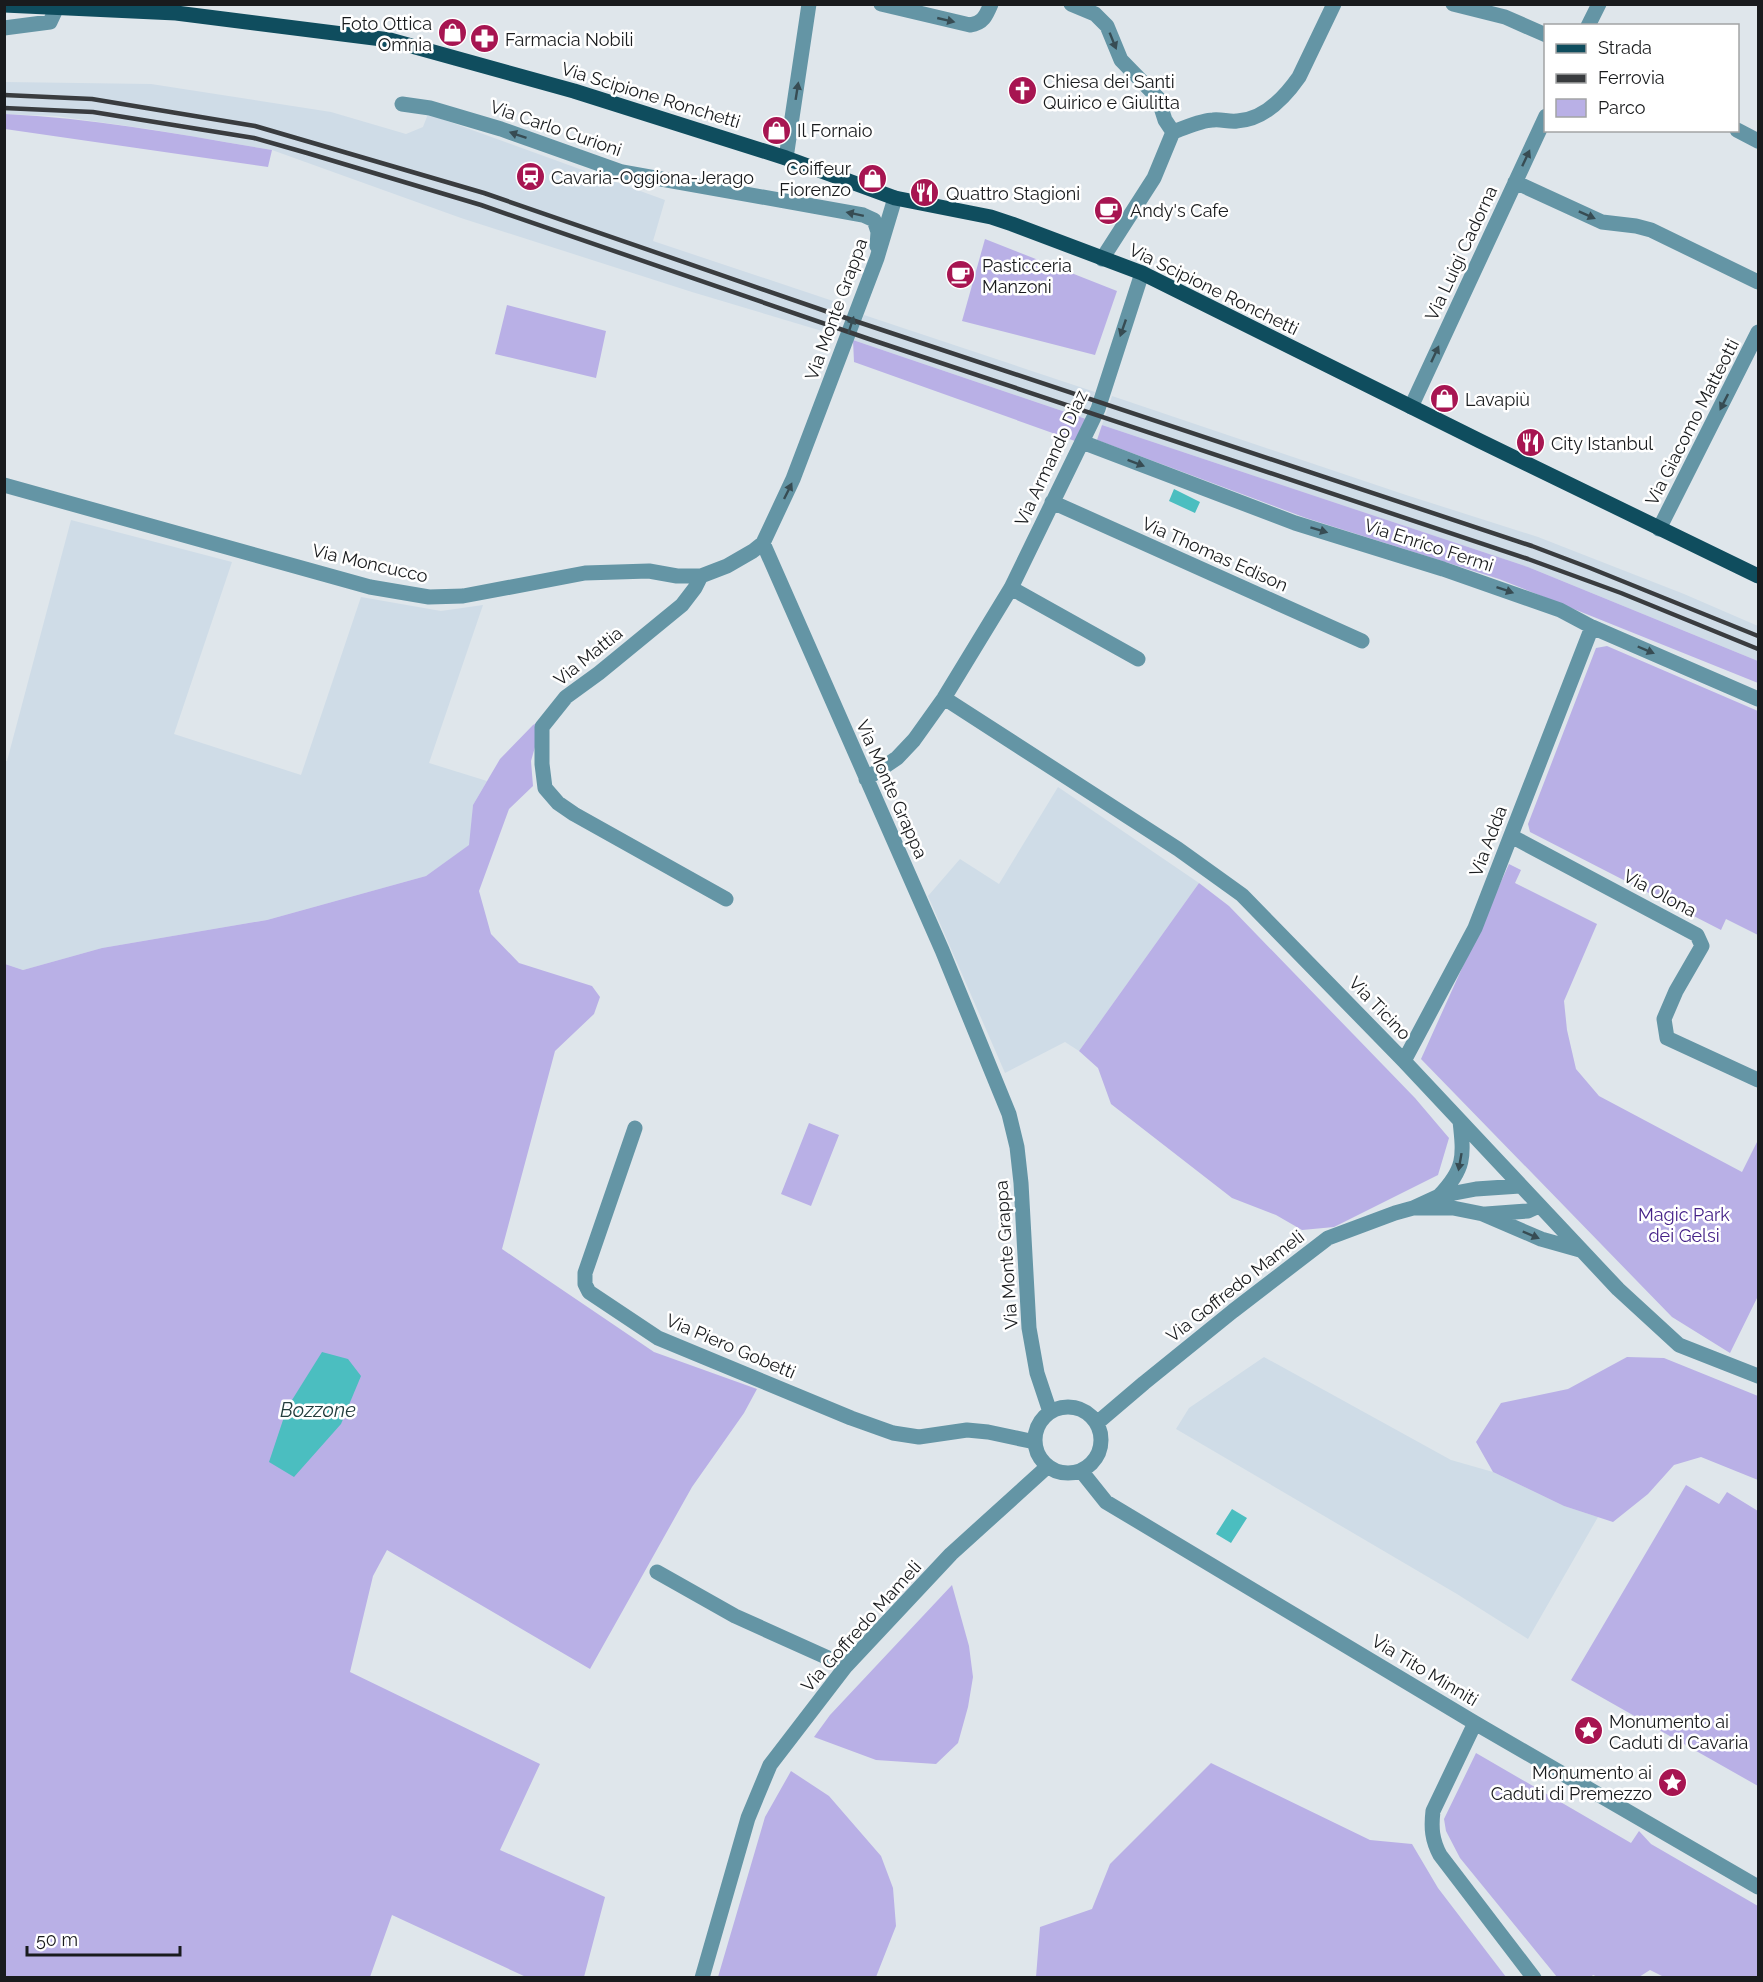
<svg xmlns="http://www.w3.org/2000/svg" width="1763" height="1982" font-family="Raleway,sans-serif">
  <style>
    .built { fill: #cfdce7 }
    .green { fill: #b9b0e6 }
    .water { fill: #4bbec0 }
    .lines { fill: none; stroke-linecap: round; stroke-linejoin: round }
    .minor { stroke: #6495a5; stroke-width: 15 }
    .major { stroke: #0f4d5e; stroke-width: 15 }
    .rail { stroke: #393c3f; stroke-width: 4.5 }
    .oneway { fill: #374c53 }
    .labels { text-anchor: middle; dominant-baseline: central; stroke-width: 5; stroke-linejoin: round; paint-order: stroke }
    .poi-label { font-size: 18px; fill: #191b1d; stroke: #fff; text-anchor: start }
    .street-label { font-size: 18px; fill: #191b1d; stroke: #fff }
    .park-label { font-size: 18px; fill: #452288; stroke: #fff }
    .water-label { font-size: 20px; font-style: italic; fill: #233d3d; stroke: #fff }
  </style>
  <rect width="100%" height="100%" fill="#dfe6eb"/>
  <!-- built -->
  <path class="built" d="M5 82 151 84 331 112 406 134 423 127 428 114 665 200 653 241 845 305 832 334 692 292 461 218 272 150 149 129 56 116 5 114Z
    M864 315 1095 392 1086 419 853 340Z
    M1112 396 1406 495 1538 537 1684 594 1758 626V661L1528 567 1102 425Z
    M71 520 232 562 174 734 301 775 361 597 441 611 483 605 429 763 487 781 473 805 470 845 426 876 267 920 102 948 23 970 5 964 4 761H7Z
    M1058 787 1199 883 1079 1051 1065 1042 1005 1073 928 896 960 859 999 884Z
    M1264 1357 1451 1460 1493 1472 1564 1506 1598 1517 1528 1639 1457 1594 1176 1429 1189 1408Z"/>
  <!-- green -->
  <path class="green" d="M5 114C95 118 183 135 272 150L268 167 5 129Z
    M985 239 1117 291 1095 355 962 321Z
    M507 305 606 331 596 378 495 354Z
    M853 340 1086 419 1075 441 854 362Z
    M1102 425 1528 567 1758 661V683L1499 579 1306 518 1097 440Z
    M1607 646 1758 711V935L1726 919 1721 930 1530 832 1528 824 1596 648Z
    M543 719 531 761 533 786 509 809 479 891 491 934 519 963 592 986 600 997 594 1014 555 1051 502 1249 654 1352 757 1389 744 1413 692 1487 590 1669 387 1550 373 1576 350 1672 540 1764 500 1850 605 1897 584 1977H526L392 1915 370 1977 5 1978V964L23 970 102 948 267 920 426 876 469 845 473 805 500 759 533 725Z
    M1509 864 1521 870 1515 883 1597 924 1564 1001 1567 1030 1576 1069 1599 1096 1742 1172 1758 1140V1296L1730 1353 1672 1317 1421 1059Z
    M1199 883 1229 906 1415 1098 1449 1138 1438 1175 1334 1227 1302 1230 1276 1215 1232 1198 1111 1104 1098 1068 1079 1051Z
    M809 1123 839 1135 811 1206 781 1194Z
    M1627 1357 1664 1358 1758 1396V1480L1701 1457 1674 1465 1648 1494 1613 1522 1564 1506 1493 1472 1476 1442 1501 1403 1568 1389Z
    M1686 1485 1719 1504 1727 1492 1758 1511V1786L1571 1680Z
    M952 1585 969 1646 973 1677 968 1707 958 1743 936 1764 876 1760 814 1737 830 1715Z
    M1476 1753 1631 1843 1639 1831 1651 1844 1758 1906V1977H1664L1650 1970 1639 1977H1598L1593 1975 1591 1977H1557L1460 1858 1446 1831 1444 1819Z
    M1211 1763 1370 1840 1412 1844 1438 1888 1506 1977H1036L1040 1927 1092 1909 1110 1864Z
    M791 1771 829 1796 881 1856 893 1888 896 1926 876 1977H718L765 1817Z"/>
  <!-- water -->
  <path class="water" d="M1174 489 1200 502 1195 513 1169 501Z
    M322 1352 348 1359 361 1376 341 1424 294 1477 269 1462 287 1408Z
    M1232 1509 1247 1518 1231 1543 1216 1534Z"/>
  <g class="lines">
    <!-- minor -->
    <path class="minor" d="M881 4 970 25C983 23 986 16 991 4
      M1071 4 1095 14 1107 26 1121 60 1158 98 1165 120 1173 132
      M1453 4 1505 17 1546 35
      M1588 26 1599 4
      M4 28 50 22 57 7
      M402 104 430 108 501 129 622 172 863 215 874 220 878 232 877 246
      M1737 130 1758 141
      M786 158 809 4
      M1515 182 1602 222 1636 226 1651 230 1758 282
      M1102 259 1154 178 1173 132C1185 128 1201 120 1213 120 1221 119 1229 122 1237 121 1263 120 1285 97 1299 77L1334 4
      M1411 407 1546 116
      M1082 442 1295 523 1443 569 1560 610 1592 627 1758 699
      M4 485 370 587 429 597 463 596 585 573 649 571 677 576H701L727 566 753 551 763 543 793 479 877 258 895 198
      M1052 502 1362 641
      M1659 529 1758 332
      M763 543 942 950 1009 1114 1017 1147 1021 1183 1029 1328 1037 1373 1050 1412
      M701 576 695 588 682 605 599 673 566 697 542 727V764L545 788 558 803 574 814 726 899
      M1011 588 1138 659
      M944 698 1178 849 1242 895 1404 1061 1618 1289 1679 1345 1758 1376
      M866 779 897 758 914 740 944 698 1011 588 1098 409 1142 273
      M1511 836 1697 935 1702 946 1676 991 1664 1019 1667 1038 1758 1080
      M1404 1061 1475 928 1592 627
      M635 1128 585 1273V1284L589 1292 658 1338 851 1418 893 1433 919 1437 967 1430 988 1432 1035 1442
      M1439 1196C1465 1169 1464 1157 1460 1121
      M1416 1208H1453L1483 1214 1541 1239 1580 1250
      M1486 1214 1528 1211 1539 1206
      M1035 1440a33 33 0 1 1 66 0a33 33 0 1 1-66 0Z
      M1097 1423 1144 1383 1233 1311 1328 1238 1395 1213 1413 1208 1439 1196 1476 1189 1520 1186
      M1082 1472 1106 1502 1475 1723 1758 1887
      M657 1572 735 1616 846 1666
      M1475 1723 1433 1811C1431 1828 1432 1840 1440 1855L1534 1978
      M702 1978 748 1818 770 1765 846 1666 951 1554 1047 1467"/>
    <!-- major -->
    <path class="major" d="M4 5 176 13 390 40 574 91 786 158 895 198 991 217 1012 224 1142 273 1480 441 1758 576"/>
    <!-- rail -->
    <path class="rail" d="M4 95 92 99 255 126 484 193 834 314 1532 546 1590 568 1758 636
      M4 108 93 112 254 138 307 153 481 205 869 339 1528 559 1621 593 1758 649"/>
  </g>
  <!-- one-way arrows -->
  <defs><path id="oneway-solid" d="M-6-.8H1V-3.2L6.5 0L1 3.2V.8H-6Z" transform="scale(1.5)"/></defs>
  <g class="oneway">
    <use href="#oneway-solid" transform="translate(946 20) rotate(13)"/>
    <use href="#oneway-solid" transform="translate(1113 41) rotate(68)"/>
    <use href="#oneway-solid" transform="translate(797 91) rotate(-81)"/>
    <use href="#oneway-solid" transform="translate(518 135) rotate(-161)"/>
    <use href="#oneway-solid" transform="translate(1526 158) rotate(-65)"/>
    <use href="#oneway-solid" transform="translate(855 214) rotate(-168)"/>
    <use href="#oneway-solid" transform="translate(1587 215) rotate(24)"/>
    <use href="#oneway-solid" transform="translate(851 325) rotate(-72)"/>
    <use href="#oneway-solid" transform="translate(1123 328) rotate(109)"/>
    <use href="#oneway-solid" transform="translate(1435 354) rotate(-65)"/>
    <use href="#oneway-solid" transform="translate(1724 402) rotate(117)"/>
    <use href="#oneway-solid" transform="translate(1136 463) rotate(21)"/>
    <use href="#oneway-solid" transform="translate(788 491) rotate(-64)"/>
    <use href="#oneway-solid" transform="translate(1319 530) rotate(17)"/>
    <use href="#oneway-solid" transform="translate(1505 590) rotate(19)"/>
    <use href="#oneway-solid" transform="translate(1646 650) rotate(23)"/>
    <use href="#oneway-solid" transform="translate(1460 1162) rotate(100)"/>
    <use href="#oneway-solid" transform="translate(1531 1235) rotate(23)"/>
  </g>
  <!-- icons -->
  <defs>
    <symbol id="shop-disc" viewBox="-11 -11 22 22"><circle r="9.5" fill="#a71551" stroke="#fff"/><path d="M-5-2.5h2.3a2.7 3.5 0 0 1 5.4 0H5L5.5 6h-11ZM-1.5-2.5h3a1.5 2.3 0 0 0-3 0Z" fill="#fff"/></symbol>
    <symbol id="pharmacy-disc" viewBox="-11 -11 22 22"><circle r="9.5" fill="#a71551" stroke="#fff"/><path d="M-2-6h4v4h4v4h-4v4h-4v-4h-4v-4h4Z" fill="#fff"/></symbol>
    <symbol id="church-disc" viewBox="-11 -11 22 22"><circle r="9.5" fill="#a71551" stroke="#fff"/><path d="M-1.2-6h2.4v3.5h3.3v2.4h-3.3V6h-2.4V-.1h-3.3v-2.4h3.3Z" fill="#fff"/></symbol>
    <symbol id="station-disc" viewBox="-11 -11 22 22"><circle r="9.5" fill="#a71551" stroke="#fff"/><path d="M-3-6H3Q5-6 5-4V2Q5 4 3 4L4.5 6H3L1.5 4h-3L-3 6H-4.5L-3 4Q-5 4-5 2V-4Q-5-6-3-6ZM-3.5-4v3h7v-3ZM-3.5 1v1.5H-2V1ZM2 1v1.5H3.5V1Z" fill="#fff"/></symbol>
    <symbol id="restaurant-disc" viewBox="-11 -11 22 22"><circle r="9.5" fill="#a71551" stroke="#fff"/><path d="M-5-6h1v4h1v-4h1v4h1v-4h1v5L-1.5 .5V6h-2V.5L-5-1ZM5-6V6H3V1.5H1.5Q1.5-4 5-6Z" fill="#fff"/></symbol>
    <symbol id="cafe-disc" viewBox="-11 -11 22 22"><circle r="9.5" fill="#a71551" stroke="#fff"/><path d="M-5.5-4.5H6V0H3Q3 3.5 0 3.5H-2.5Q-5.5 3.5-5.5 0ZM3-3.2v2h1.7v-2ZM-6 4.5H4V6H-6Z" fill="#fff"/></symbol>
    <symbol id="sight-disc" viewBox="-11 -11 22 22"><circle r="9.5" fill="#a71551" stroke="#fff"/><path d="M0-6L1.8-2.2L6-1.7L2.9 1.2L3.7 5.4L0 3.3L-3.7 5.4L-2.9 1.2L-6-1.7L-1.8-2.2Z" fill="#fff"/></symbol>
  </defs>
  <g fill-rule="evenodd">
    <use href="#shop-disc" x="436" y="16" width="33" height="33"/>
    <use href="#pharmacy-disc" x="468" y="22" width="33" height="33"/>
    <use href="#church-disc" x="1006" y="74" width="33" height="33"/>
    <use href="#shop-disc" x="760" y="114" width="33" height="33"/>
    <use href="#station-disc" x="514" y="160" width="33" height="33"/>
    <use href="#shop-disc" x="856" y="162" width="33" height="33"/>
    <use href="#restaurant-disc" x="908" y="176" width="33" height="33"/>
    <use href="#cafe-disc" x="1092" y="194" width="33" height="33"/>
    <use href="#cafe-disc" x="944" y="258" width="33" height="33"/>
    <use href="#shop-disc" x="1428" y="382" width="33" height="33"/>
    <use href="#restaurant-disc" x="1514" y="426" width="33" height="33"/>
    <use href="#sight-disc" x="1572" y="1714" width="33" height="33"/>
    <use href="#sight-disc" x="1656" y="1766" width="33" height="33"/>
  </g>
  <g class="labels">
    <!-- poi labels -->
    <g class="poi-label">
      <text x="432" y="23" text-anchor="end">Foto Ottica<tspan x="432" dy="21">Omnia</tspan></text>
      <text x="505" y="39">Farmacia Nobili</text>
      <text x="1043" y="81">Chiesa dei Santi<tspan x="1043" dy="21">Quirico e Giulitta</tspan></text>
      <text x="797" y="130">Il Fornaio</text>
      <text x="851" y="168" text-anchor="end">Coiffeur<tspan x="851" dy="21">Fiorenzo</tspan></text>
      <text x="551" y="177">Cavaria-Oggiona-Jerago</text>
      <text x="946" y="193">Quattro Stagioni</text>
      <text x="1130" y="210">Andy's Cafe</text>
      <text x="982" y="265">Pasticceria<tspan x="982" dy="21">Manzoni</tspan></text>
      <text x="1465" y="399">Lavapiù</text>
      <text x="1551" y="443">City Istanbul</text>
      <text x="1609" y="1721">Monumento ai<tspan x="1609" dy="21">Caduti di Cavaria</tspan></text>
      <text x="1652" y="1772" text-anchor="end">Monumento ai<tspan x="1652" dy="21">Caduti di Premezzo</tspan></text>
    </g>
    <!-- street labels -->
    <g class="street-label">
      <text transform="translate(651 95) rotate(17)">Via Scipione Ronchetti</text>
      <text transform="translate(556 128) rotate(19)">Via Carlo Curioni</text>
      <text transform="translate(1461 253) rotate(-65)">Via Luigi Cadorna</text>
      <text transform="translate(1214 289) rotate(26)">Via Scipione Ronchetti</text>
      <text transform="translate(836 309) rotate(-70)">Via Monte Grappa</text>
      <text transform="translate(1692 422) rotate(-63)">Via Giacomo Matteotti</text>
      <text transform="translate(1051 458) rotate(-65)">Via Armando Diaz</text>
      <text transform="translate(1429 545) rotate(18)">Via Enrico Fermi</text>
      <text transform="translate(1215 554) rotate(24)">Via Thomas Edison</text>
      <text transform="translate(370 563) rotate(13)">Via Moncucco</text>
      <text transform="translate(588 656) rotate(-39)">Via Mattia</text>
      <text transform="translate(892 789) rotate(66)">Via Monte Grappa</text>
      <text transform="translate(1488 841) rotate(-69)">Via Adda</text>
      <text transform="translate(1660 893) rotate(28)">Via Olona</text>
      <text transform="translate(1380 1008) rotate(46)">Via Ticino</text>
      <text transform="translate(1006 1255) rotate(-94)">Via Monte Grappa</text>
      <text transform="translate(1235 1286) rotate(-38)">Via Goffredo Mameli</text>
      <text transform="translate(731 1346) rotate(23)">Via Piero Gobetti</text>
      <text transform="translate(861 1626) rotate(-48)">Via Goffredo Mameli</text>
      <text transform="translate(1425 1670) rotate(31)">Via Tito Minniti</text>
    </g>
    <!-- park labels -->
    <g class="park-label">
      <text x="1684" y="1214">Magic Park<tspan x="1684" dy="21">dei Gelsi</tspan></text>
    </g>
    <!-- water labels -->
    <g class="water-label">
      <text x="318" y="1410">Bozzone</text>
    </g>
  </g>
  <!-- border -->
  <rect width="1763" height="1982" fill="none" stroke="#191b1d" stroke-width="12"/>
  <!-- legend -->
  <rect x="1544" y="24" width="195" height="108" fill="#ffffff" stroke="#a3a4a5" stroke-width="1.5"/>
  <rect x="1556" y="44" width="30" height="9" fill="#0f4d5e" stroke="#a3a4a5" stroke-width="1.5"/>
  <text x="1598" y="54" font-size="18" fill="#191b1d">Strada</text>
  <rect x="1556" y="74" width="30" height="9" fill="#393c3f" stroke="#a3a4a5" stroke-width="1.5"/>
  <text x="1598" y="84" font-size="18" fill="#191b1d">Ferrovia</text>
  <rect x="1556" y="99" width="30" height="18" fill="#b9b0e6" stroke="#a3a4a5" stroke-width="1.5"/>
  <text x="1598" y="114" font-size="18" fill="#191b1d">Parco</text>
  <!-- scale -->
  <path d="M27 1946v9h153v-9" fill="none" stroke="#191b1d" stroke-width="3"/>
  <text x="36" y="1946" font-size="18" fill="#191b1d" stroke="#ffffff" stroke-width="4.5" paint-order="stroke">50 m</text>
</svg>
